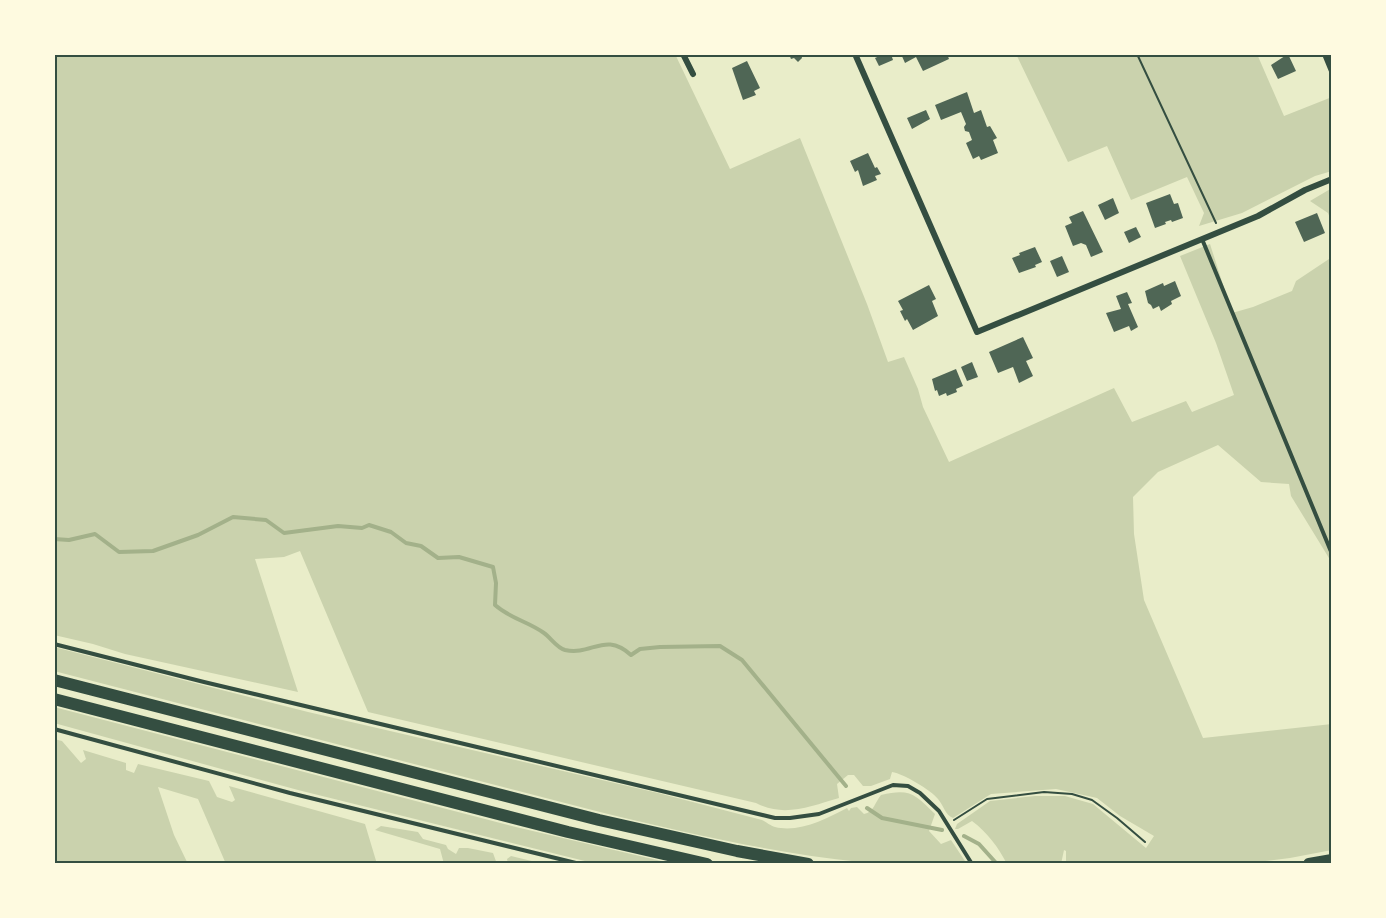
<svg xmlns="http://www.w3.org/2000/svg" width="1386" height="918" font-family="Overpass,sans-serif">
  <style>
    .green { fill: #cad2ad }
    .lines { fill: none; stroke-linecap: round; stroke-linejoin: round }
    .stream { stroke: #a3b18a; stroke-width: 4 }
    .building { fill: #4f6655 }
    .path { stroke: #344e41; stroke-width: 2 }
    .service { stroke: #344e41; stroke-width: 4 }
    .minor { stroke: #344e41; stroke-width: 6 }
    .primary { stroke: #344e41; stroke-width: 12 }
    .neatline { fill: none; stroke: #344e41; stroke-width: 2 }
  </style>
  <rect width="100%" height="100%" fill="#e9edc9"/>
  <!-- green -->
  <path class="green" d="M54 54H675L730 169 800 138 867 304 888 362 904 357 918 389 923 407 949 462 1114 388 1132 422 1186 401 1192 412 1234 395 1216 343 1180 256 1210 244 1232 313 1253 307 1292 291 1296 281 1332 257V563L1291 496 1289 484 1261 482 1218 445 1158 472 1133 497 1134 534 1144 600 1203 738 1332 724V850L1290 858 1240 864H1066V851L1064 850 1061 864H1007C998 847 988 833 972 821L958 829H955L957 824 990 801 1035 796H1065L1093 804 1146 848 1154 836 1120 816 1097 798 1056 789 991 794 953 818C945 815 944 806 938 799 931 790 904 774 892 772L890 779 871 786H863L854 775H848L837 784 839 798C811 806 784 818 756 803L368 712 300 551 284 557 255 559 298 692 125 654 93 644 54 635Z
    M1016 54H1257L1284 116 1332 97V171L1315 176 1242 213 1199 226 1204 213 1187 177 1131 200 1107 146 1068 162Z
    M1332 188V223L1328 213 1310 201Z
    M54 647 308 712 658 793 762 820C766 822 771 826 775 827 799 833 826 819 847 808L849 811 851 808 857 807 864 814C874 812 875 802 881 795 910 788 915 794 935 814L929 831 941 844 951 840 967 864C932 864 896 866 861 862 773 853 686 833 600 812L54 671Z
    M54 707 520 828 674 864H597L298 790 54 723Z
    M54 739 62 741 81 763 86 759 83 750 126 763V770L134 773 138 764 209 781 217 797 232 802 235 800 229 786 365 824 377 864H226L198 799 158 787 174 835 188 864H54Z
    M381 826 418 832 423 839 446 845 448 849 456 854 459 848H468L493 853 497 864H444L440 849 375 830Z
    M511 856 544 864H508L507 859Z"/>
  <g class="lines">
    <!-- stream -->
    <path class="stream" d="M54 539 69 540 95 534 119 552 153 551 198 535 233 517 266 520 284 533 338 526 362 528 369 525 391 532 406 543 421 546 438 558 459 557 493 567 496 583 495 605C511 619 527 621 544 633 550 637 557 648 565 650 592 656 605 631 631 655L640 649 660 647 720 646 742 660 846 786
      M867 808 882 818 942 830
      M964 836 979 844 997 864"/>
  </g>
  <!-- building -->
  <path class="building" d="M789 54H801L802 58 798 62 794 58 791 59Z
    M884 54H891L893 60 879 66 875 58Z
    M901 54H947L949 59 923 71 916 57 905 63Z
    M1288 54 1296 71 1278 79 1271 65Z
    M747 61 760 88 754 91 756 95 743 100 732 68Z
    M967 92 974 113 981 110 987 127 990 126 997 138 993 140 998 153 981 160 979 156 973 159 966 143 972 140 969 132 965 131 964 127 966 124 961 112 941 120 935 105Z
    M926 110 930 119 912 129 907 118Z
    M868 153 875 168 877 167 881 174 875 176 877 180 863 186 858 170 855 172 850 161Z
    M1170 194 1174 204 1178 203 1183 218 1172 222 1171 220 1165 222 1166 224 1155 228 1146 203Z
    M1113 198 1119 213 1105 220 1098 205Z
    M1083 211 1103 252 1091 257 1086 245 1081 243 1073 246 1065 226 1072 223 1069 217Z
    M1317 213 1325 233 1304 242 1295 222Z
    M1136 227 1141 237 1129 243 1124 232Z
    M1035 247 1042 262 1035 265 1036 267 1019 273 1012 258 1020 255 1019 253Z
    M1062 256 1069 272 1057 277 1050 261Z
    M1175 281 1181 296 1171 301 1172 304 1161 311 1159 306 1153 309 1151 305 1148 303 1145 291 1163 283 1164 286Z
    M929 285 936 299 932 301 938 316 913 330 907 319 905 321 900 311 903 310 898 301Z
    M1127 292 1132 303 1128 304 1138 327 1131 331 1129 326 1114 332 1106 313 1121 309 1116 296Z
    M1023 337 1033 358 1026 361 1033 376 1019 383 1013 367 998 373 989 352Z
    M972 362 978 377 967 381 961 367Z
    M956 369 963 386 956 389 957 392 947 396 946 393 939 396 937 390 935 391 932 379Z"/>
  <g class="lines">
    <!-- path -->
    <path class="path" d="M1137 54 1216 223
      M954 820 987 799 1044 792 1072 794 1092 800 1117 818 1145 842"/>
    <!-- service -->
    <path class="service" d="M1202 239 1332 554
      M54 644 204 682 775 818H790L819 814 893 785 908 786 920 793 939 811 972 864
      M54 729 290 793 580 864"/>
    <!-- minor -->
    <path class="minor" d="M683 54 693 74
      M855 54 977 332 1258 216 1305 190 1332 179
      M1325 54 1332 71"/>
    <!-- primary -->
    <path class="primary" d="M54 680 599 820 737 851 808 864
      M54 699 568 832 707 864
      M1309 864 1332 860"/>
  </g>
  <!-- border -->
  <rect width="1386" height="918" fill="none" stroke="#fefae0" stroke-width="111"/>
  <rect x="56" y="56" width="1274" height="806" class="neatline"/>
</svg>
